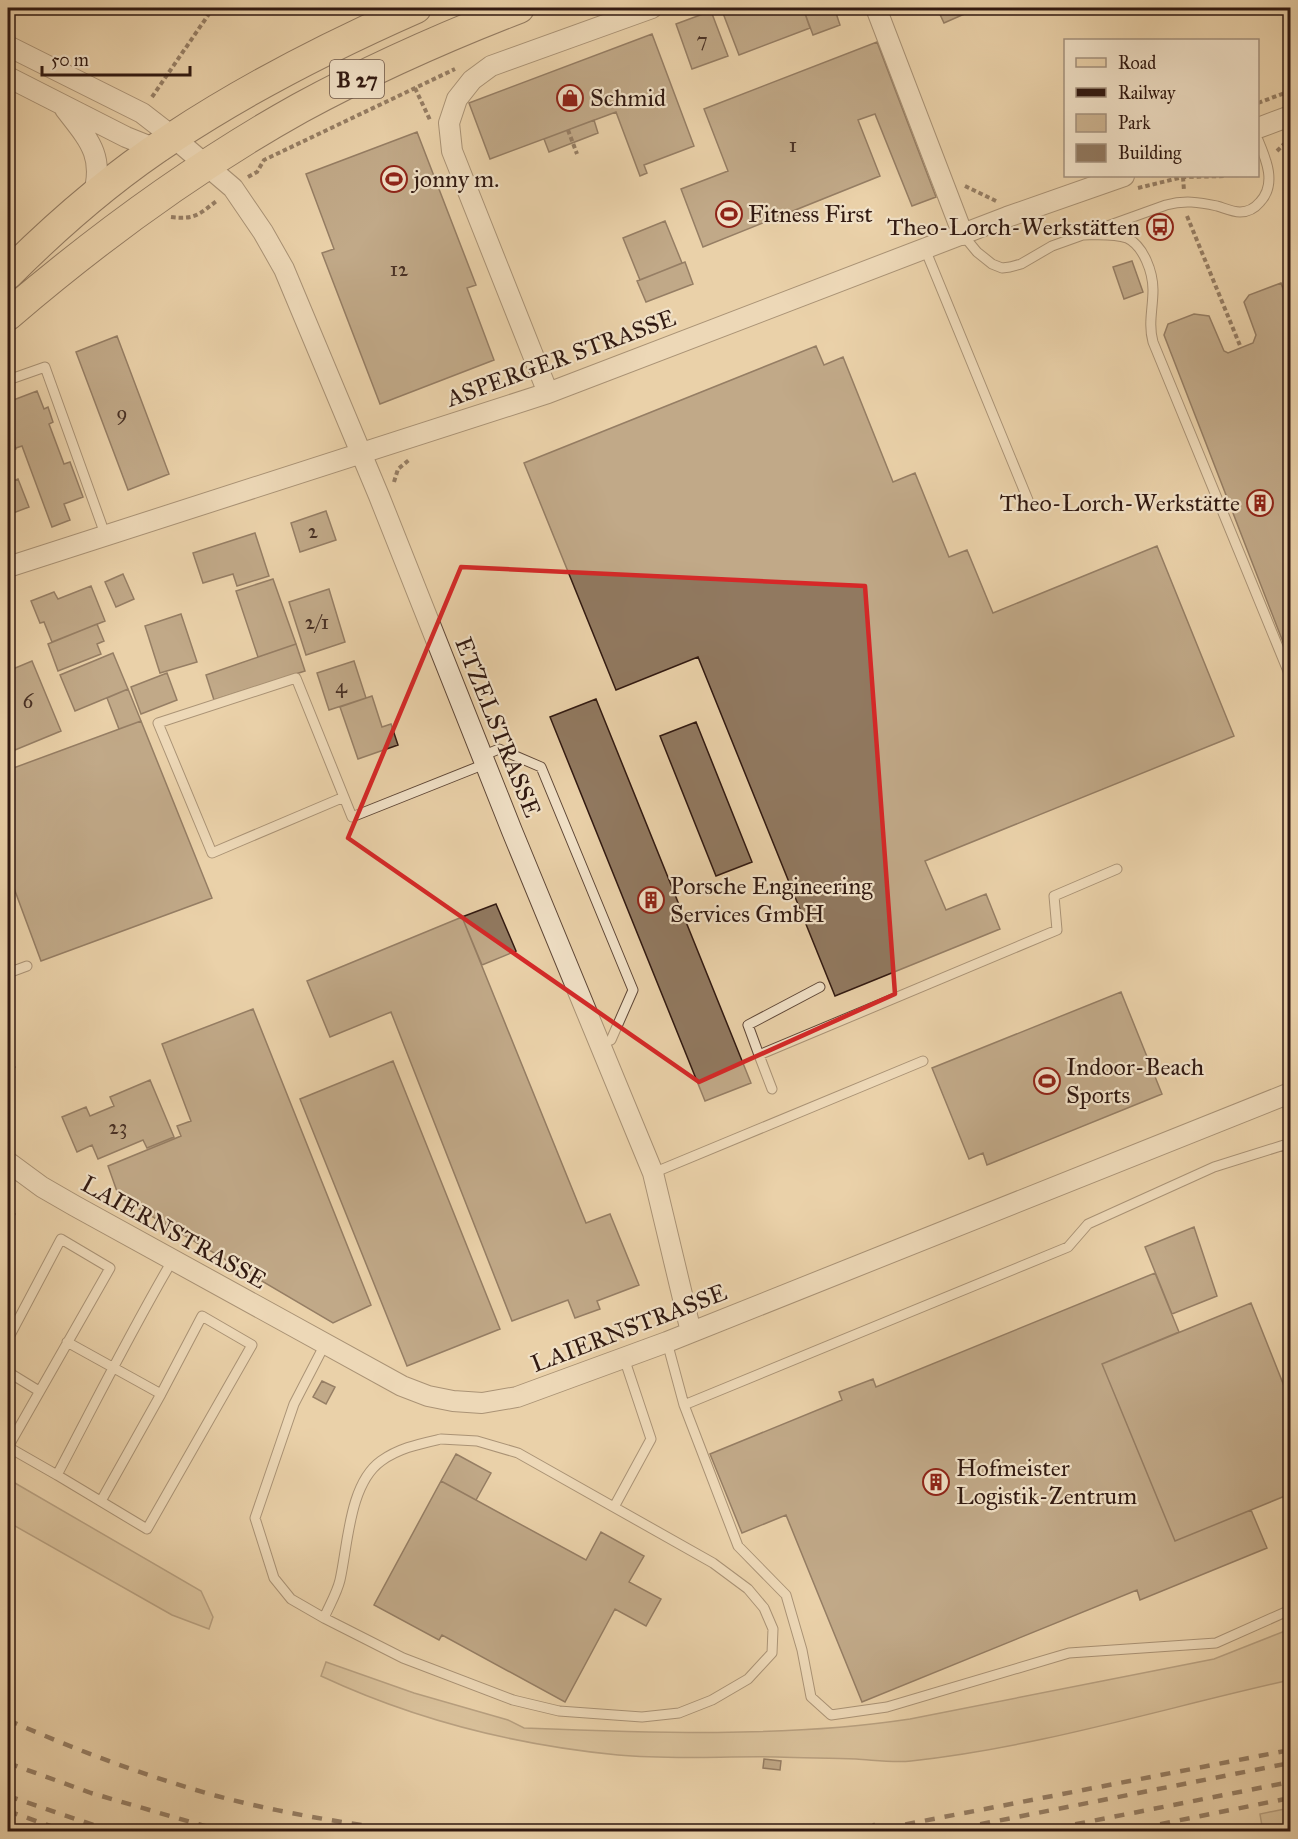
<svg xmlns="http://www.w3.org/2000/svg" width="1298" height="1839" font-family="'IM FELL Great Primer',serif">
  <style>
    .green { fill: #cbb28f; stroke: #7e6650; stroke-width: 1.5 }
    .building { fill: #917960; stroke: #311911; stroke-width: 1.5 }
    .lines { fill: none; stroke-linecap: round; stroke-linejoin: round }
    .lane-casing { stroke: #5f4737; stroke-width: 11 }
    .street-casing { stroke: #5f4737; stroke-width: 22 }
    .primary-casing { stroke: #311911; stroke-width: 32 }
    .path { stroke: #311911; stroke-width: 4; stroke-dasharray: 4.5 3; stroke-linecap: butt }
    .lane { stroke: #f1e1c7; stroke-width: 9 }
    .street { stroke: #f1e1c7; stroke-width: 20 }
    .primary { stroke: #ead1a9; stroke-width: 30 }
    .rail { stroke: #311911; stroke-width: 4.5; stroke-dasharray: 10 10; stroke-linecap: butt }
    .marked { fill: none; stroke: #d62828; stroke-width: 4.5; stroke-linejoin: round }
    .labels { text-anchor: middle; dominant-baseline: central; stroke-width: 4.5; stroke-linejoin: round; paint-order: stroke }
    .number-label { font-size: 21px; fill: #493125 }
    .shield { fill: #f1e1c7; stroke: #6b5548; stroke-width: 1.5 }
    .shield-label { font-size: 22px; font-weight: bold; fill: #311911 }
    .poi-label { font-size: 24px; fill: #311911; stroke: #f1e1c7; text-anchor: start }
    .street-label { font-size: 24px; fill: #311911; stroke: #f1e1c7 }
  </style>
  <rect width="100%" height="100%" fill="#ead1a9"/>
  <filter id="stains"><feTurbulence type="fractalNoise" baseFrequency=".00333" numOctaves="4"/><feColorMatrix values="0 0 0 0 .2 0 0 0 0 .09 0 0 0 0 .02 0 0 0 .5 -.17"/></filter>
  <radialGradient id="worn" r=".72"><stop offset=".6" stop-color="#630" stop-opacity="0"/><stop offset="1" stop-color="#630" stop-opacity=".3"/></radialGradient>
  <!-- green -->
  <path class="green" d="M8 1479 201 1591 213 1617 209 1629 172 1615 8 1522Z
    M1290 1629V1680C1164 1708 1040 1747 911 1761 893 1763 874 1760 856 1759 830 1758 803 1758 777 1757 724 1756 671 1760 618 1755 516 1745 413 1719 321 1676L326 1662 414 1693 508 1720 524 1728C651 1733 784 1738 910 1719L1214 1659Z
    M1290 1808V1824L1262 1826 1260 1814Z"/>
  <!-- building -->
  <path class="building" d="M721 8H803L810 28 739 55Z
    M803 8H842L835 10 840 25 813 35Z
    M937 8H978L944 23Z
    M711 11 728 56 692 69 676 24Z
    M652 34 694 146 644 165 647 173 640 176 616 112 490 159 469 103Z
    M877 42 936 197 912 206 875 114 858 120 880 176 703 247 681 189 728 171 704 109Z
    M594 120 598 133 549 152 544 139Z
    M417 132 476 285 467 288 494 360 380 404 322 253 334 249 306 174Z
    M665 221 682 263 640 280 623 238Z
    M1132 261 1143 292 1124 299 1113 267Z
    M685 262 693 284 646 302 637 281Z
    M1281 283 1290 308V653L1288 655 1164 335 1168 324 1194 314 1209 316 1224 351 1228 353 1253 343 1256 335 1244 302 1249 295Z
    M117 336 169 474 128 490 76 352Z
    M816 346 824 365 843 357 893 482 915 473 949 557 967 550 993 613 1157 546 1234 736 925 861 946 910 986 894 1000 929 835 996 698 657 616 690 524 463Z
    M37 391 44 409 48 407 53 422 49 424 64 464 70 462 83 497 64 504 70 520 52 527 22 446 13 449 8 433V402Z
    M8 427 16 449 8 453Z
    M18 479 29 507 8 515V483Z
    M326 511 336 540 300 552 291 523Z
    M255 533 269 576 237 586 233 574 203 583 193 553Z
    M123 574 134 599 116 607 105 582Z
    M273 579 296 644 258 657 236 591Z
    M91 586 105 621 52 642 44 622 40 623 31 601 54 592 58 599Z
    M329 589 345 642 306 655 289 602Z
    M181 614 197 662 160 673 145 626Z
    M97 624 104 641 97 644 101 654 58 671 48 644Z
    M296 644 305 671 214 700 206 675Z
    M113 653 128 689 75 711 60 675Z
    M32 661 61 731 15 750 8 732V671Z
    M354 661 366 698 329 710 317 673Z
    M167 673 177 700 141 714 131 687Z
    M128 689 141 721 119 729 107 698Z
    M372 696 382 727 391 724 398 745 358 759 340 707Z
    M596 699 751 1083 705 1101 550 717Z
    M141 721 212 898 41 961 8 872V770Z
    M696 722 752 862 716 876 660 736Z
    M8 872 15 893 8 896Z
    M496 904 516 951 482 965 462 917Z
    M462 917 586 1223 610 1214 639 1285 597 1301 600 1309 575 1318 568 1300 512 1321 391 1012 330 1037 307 981Z
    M1121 992 1162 1094 987 1165 983 1153 969 1159 932 1068Z
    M253 1009 371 1305 333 1323 119 1197 108 1166 181 1136 177 1126 191 1121 162 1044Z
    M8 1057 15 1067 8 1073Z
    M393 1061 500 1329 407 1366 300 1099Z
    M150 1080 174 1137 147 1148 143 1140 98 1159 92 1145 77 1152 62 1117 86 1107 90 1116 114 1106 110 1097Z
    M8 1210 15 1214 8 1227Z
    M1194 1227 1217 1296 1172 1314 1145 1247Z
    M1155 1273 1179 1332 1102 1364 1175 1541 1251 1510 1267 1548 1140 1600 1137 1590 862 1702 786 1515 742 1533 710 1454 842 1400 839 1392 873 1379 876 1387Z
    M1251 1303 1290 1401V1494L1175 1541 1102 1364Z
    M322 1381 335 1387 326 1404 313 1397Z
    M456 1454 491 1473 476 1500 441 1481Z
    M441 1481 586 1560 601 1532 644 1556 629 1582 661 1599 646 1626 615 1609 565 1702 442 1635 439 1640 374 1605Z
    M764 1759 781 1761 780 1770 763 1768Z"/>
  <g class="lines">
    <defs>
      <path id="lane" d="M963 235 977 252 992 264 1002 268 1010 267 1021 264 1052 246 1166 205C1184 200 1199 202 1217 206 1224 208 1232 212 1240 212 1248 212 1255 208 1260 202 1277 184 1266 159 1258 140
        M1080 235C1094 235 1113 233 1127 238 1144 246 1153 273 1153 290 1153 308 1148 324 1153 342L1290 676
        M925 249 1028 500
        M8 380 45 367 105 534
        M482 756 499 749 541 767 633 990 611 1040 599 1044
        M344 797 212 853 158 723 296 678 352 817 485 764
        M8 973 27 966
        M820 987 748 1025 759 1055 1057 930 1054 896 1117 869
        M759 1055 772 1089
        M653 1173 923 1061
        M8 1339 61 1239 110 1268 8 1447 57 1475
        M67 1342 161 1394 202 1316 252 1345 147 1529 57 1475C95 1403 131 1331 172 1261
        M667 1342 684 1405 1068 1247 1088 1224 1214 1167 1284 1145 1290 1149
        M8 1372 39 1391
        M684 1405 738 1546 786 1595 802 1650 811 1697 831 1715 887 1707 1069 1653 1216 1643 1290 1610
        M441 1439 477 1441 518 1453 713 1563 748 1589 764 1608 773 1629 772 1653 748 1679 712 1700 679 1713 642 1717 559 1711 513 1700 403 1658 324 1618C329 1606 337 1593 340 1580 348 1545 349 1484 381 1461 399 1448 419 1444 441 1439Z
        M101 1501 161 1394
        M614 1507 651 1439 624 1358
        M324 1618 291 1599 274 1578 255 1518 294 1404 325 1344"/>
      <path id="street" d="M876 8 963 235
        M8 46 142 113 173 137 233 188 263 232 284 269 379 496 512 831 653 1173 691 1332
        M8 77 126 137 161 151
        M65 109C89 140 105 156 93 196
        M1258 128 1290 116
        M548 393 452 151 449 123 457 99 472 80 491 66 652 8
        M8 567 548 393 1007 217 1124 176
        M8 1162 42 1187 75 1206 402 1386 428 1396 453 1401 482 1403 517 1397 667 1342 1290 1093"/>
      <path id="primary" d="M8 274C58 224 112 177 172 138 249 87 332 45 416 8
        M8 315C98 238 196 166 300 108 370 70 444 37 519 8"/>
    </defs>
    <!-- lane casing -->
    <use href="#lane" class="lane-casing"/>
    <!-- street casing -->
    <use href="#street" class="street-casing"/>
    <!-- primary casing -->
    <use href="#primary" class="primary-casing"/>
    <!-- path -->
    <path class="path" d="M415 88 430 120
      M152 97 213 8
      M1258 103 1290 91
      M568 130 577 154
      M1277 151 1283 145 1290 141
      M248 177 257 172 264 160 455 69
      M1183 177 1184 191
      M965 186 996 201
      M1138 188 1183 177 1226 176
      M1187 216 1241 348
      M171 217C196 220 199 214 218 200
      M394 482 398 469 409 460"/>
    <!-- lane -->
    <use href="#lane" class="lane"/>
    <!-- street -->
    <use href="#street" class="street"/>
    <!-- primary -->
    <use href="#primary" class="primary"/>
    <!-- rail -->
    <path class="rail" d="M8 1720C76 1750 145 1776 217 1796 280 1813 345 1823 409 1832
      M8 1763 91 1793 225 1832
      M8 1796 114 1832
      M8 1811 67 1832
      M813 1832 875 1825
      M866 1832 1290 1750
      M941 1832 1290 1763
      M1036 1832 1290 1782
      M1121 1832 1290 1798"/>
  </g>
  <!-- marked area -->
  <path d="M0 0H1298V1839H0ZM461 567 865 586 895 994 699 1082 348 838Z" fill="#ead1a9" fill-opacity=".55" fill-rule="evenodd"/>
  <path class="marked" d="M461 567 865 586 895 994 699 1082 348 838Z"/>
  <!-- icons -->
  <defs>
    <symbol id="shop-ring" viewBox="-11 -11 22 22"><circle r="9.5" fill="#f1e1c7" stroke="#8f2418" stroke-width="1.5"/><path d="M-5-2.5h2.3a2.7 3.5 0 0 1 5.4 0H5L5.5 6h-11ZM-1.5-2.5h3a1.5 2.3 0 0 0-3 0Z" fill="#8f2418"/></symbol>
    <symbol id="stadium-ring" viewBox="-11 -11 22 22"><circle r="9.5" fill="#f1e1c7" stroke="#8f2418" stroke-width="1.5"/><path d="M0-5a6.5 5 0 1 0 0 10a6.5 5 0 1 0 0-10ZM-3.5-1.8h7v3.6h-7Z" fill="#8f2418"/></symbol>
    <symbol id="bus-ring" viewBox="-11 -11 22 22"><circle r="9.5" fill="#f1e1c7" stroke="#8f2418" stroke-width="1.5"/><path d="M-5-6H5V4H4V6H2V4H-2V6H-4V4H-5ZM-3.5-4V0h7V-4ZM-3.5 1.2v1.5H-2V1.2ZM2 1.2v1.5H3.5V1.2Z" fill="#8f2418"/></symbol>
    <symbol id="building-ring" viewBox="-11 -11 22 22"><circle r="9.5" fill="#f1e1c7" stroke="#8f2418" stroke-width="1.5"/><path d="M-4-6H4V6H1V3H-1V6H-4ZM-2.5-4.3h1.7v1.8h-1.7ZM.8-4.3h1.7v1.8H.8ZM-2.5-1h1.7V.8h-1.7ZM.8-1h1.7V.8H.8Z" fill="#8f2418"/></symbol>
  </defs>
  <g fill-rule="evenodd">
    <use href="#shop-ring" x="555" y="83" width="30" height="30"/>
    <use href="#stadium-ring" x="379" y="164" width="30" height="30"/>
    <use href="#stadium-ring" x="714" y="199" width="30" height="30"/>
    <use href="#bus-ring" x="1145" y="212" width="30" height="30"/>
    <use href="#building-ring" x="1245" y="488" width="30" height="30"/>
    <use href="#building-ring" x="636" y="885" width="30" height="30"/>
    <use href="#stadium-ring" x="1032" y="1066" width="30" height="30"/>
    <use href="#building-ring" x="921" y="1467" width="30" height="30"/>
  </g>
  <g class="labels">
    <!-- number labels -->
    <g class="number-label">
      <text x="702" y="40">7</text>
      <text x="793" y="145">1</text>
      <text x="399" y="269">12</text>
      <text x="122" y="413">9</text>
      <text x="313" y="531">2</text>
      <text x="317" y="622">2/1</text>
      <text x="341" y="686">4</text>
      <text x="28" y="701">6</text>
      <text x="118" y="1127">23</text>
    </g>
    <!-- shield labels -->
    <rect class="shield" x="330" y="60" width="54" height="38" rx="4.5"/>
    <g class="shield-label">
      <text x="357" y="79">B 27</text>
    </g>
    <!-- poi labels -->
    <g class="poi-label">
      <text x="590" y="98">Schmid</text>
      <text x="414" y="179">jonny m.</text>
      <text x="748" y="214">Fitness First</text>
      <text x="1140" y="227" text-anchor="end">Theo-Lorch-Werkstätten</text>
      <text x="1240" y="503" text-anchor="end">Theo-Lorch-Werkstätte</text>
      <text x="670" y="886">Porsche Engineering<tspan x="670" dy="28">Services GmbH</tspan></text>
      <text x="1066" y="1067">Indoor-Beach<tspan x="1066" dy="28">Sports</tspan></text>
      <text x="956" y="1468">Hofmeister<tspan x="956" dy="28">Logistik-Zentrum</tspan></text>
    </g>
    <!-- street labels -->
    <g class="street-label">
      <text transform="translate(561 358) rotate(-20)">ASPERGER STRASSE</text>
      <text transform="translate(498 727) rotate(68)">ETZELSTRASSE</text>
      <text transform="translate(174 1232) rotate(29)">LAIERNSTRASSE</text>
      <text transform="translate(629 1328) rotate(-21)">LAIERNSTRASSE</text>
    </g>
  </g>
  <!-- margin -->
  <rect width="1298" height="1839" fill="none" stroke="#ead1a9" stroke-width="30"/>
  <rect x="9" y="9" width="1280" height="1821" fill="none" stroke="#311911" stroke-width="3"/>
  <rect x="15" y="15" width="1268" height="1809" fill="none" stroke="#311911" stroke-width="1.5"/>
  <!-- legend -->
  <rect x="1064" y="39" width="195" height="138" fill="#f1e1c7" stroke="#a4917e" stroke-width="1.5"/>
  <rect x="1076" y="58" width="30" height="9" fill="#ead1a9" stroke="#a4917e" stroke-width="1.5"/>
  <text x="1118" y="69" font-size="18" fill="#311911">Road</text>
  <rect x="1076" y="88" width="30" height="9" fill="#311911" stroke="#a4917e" stroke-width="1.5"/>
  <text x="1118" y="99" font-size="18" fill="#311911">Railway</text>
  <rect x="1076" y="114" width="30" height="18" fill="#cbb28f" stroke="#a4917e" stroke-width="1.5"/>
  <text x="1118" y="129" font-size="18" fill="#311911">Park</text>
  <rect x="1076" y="144" width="30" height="18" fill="#917960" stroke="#a4917e" stroke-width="1.5"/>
  <text x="1118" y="159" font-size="18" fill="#311911">Building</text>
  <!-- scale -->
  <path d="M42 66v9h148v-9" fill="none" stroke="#311911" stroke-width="3"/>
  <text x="51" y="66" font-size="18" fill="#311911" stroke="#f1e1c7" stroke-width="4.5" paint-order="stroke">50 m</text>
  <rect width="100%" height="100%" filter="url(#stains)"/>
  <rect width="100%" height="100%" fill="url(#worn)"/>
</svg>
